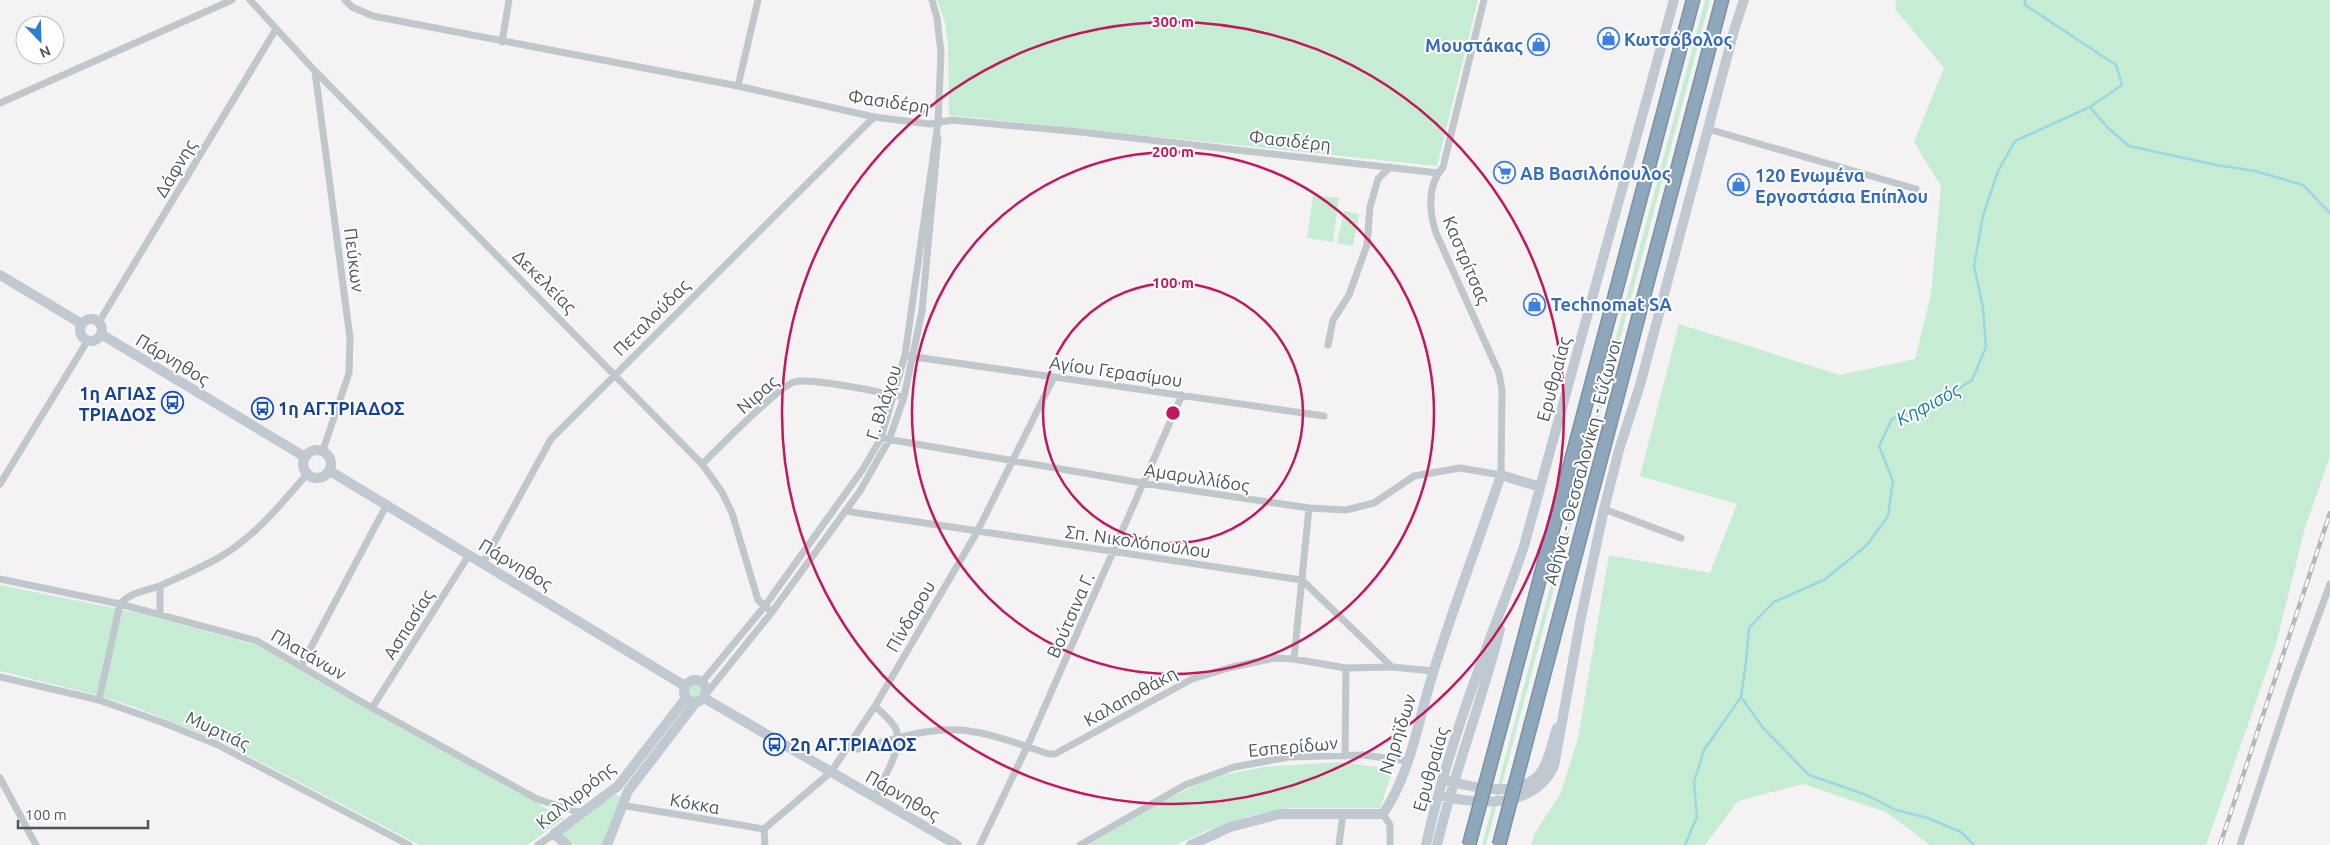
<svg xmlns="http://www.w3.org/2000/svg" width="2330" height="845" font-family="Ubuntu,sans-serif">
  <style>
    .green { fill: #c6ecd3 }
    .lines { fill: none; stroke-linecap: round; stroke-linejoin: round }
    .stream { stroke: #98d8e5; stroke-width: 2.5 }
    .highway-casing { stroke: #7a92a7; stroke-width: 15 }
    .street { stroke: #bfc7cd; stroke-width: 7 }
    .secondary { stroke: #c0c9d1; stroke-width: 10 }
    .highway { stroke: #8fa7bb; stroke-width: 12 }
    .rail-casing { stroke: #b5b8bb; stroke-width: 4.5 }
    .rail { stroke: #fff; stroke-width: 2.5; stroke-dasharray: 8; stroke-linecap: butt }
    .highway-bridge-casing { stroke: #7a92a7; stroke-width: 15; stroke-linecap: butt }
    .highway-bridge { stroke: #8fa7bb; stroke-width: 12 }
    .ring { fill: none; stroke: #c2185b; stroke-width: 2.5 }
    .labels { text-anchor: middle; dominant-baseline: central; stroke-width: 4; stroke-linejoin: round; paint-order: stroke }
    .shop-label { font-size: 18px; font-weight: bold; fill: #366cbe; stroke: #fff; text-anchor: start }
    .street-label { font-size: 18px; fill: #4b565e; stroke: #fff }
    .transit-label { font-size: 18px; font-weight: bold; fill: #164399; stroke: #fff; text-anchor: start }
    .water-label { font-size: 19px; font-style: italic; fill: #1a8094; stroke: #fff }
    .centre { fill: #c2185b; stroke: #fff; stroke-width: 2.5 }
    .ring-label { font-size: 15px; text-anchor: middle; font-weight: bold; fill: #c2185b; stroke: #fff; stroke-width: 4; stroke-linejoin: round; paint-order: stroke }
  </style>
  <rect width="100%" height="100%" fill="#f4f2f2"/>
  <!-- green -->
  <path class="green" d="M937 0H1478L1437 166 949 115 948 45 945 22Z
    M1705 0H1710L1486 845H1482Z
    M1896 0H2330V456L2304 531 2276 644 2206 845H1930L1886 812 1803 784 1738 801 1705 845H1531L1535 833 1561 793 1578 738 1609 555 1710 573 1737 504 1640 476 1679 324 1840 375 1915 359 1931 294 1941 186 1914 142 1944 68 1895 9Z
    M1313 195 1339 198 1333 242 1307 238Z
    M1344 211 1359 214 1353 246 1337 243Z
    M0 585 138 613 256 645 372 712 564 818 527 845H420L222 742 135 707 93 694 0 671Z
    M689 691a6 6 0 1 1 12 0a6 6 0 1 1-12 0Z
    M1338 762 1393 769 1380 808H1290L1249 816 1206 831 1176 845H1088L1165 800 1213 777 1264 767Z
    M614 795H619L620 797 602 845H575L561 834Z"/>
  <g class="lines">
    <!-- stream -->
    <path class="stream" d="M2090 107 2108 128 2129 146 2216 165 2255 171 2303 185 2330 213
      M1741 697 1764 729 1809 775 1869 796 1896 810 1928 818 1961 832 1974 845
      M1685 845 1697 817 1694 782 1704 750 1741 697 1746 662 1749 628 1774 602 1824 580 1867 545 1888 516 1893 481 1879 446 1892 419 1940 401 1972 380 1986 347 1983 308 1974 266 1983 216 1998 171 2015 141 2090 107 2122 85 2116 65 2025 5V0"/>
    <defs>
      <path id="highway" d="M1503 718 1693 0
        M1531 724 1722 0"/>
    </defs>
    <!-- highway casing -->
    <use href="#highway" class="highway-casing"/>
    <!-- street -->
    <path class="street" d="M250 0 315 71 702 464 722 492 732 513 758 600 772 612
      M345 0 352 7 373 16 738 86 874 117 930 124 952 120 1080 132 1438 173
      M502 42 509 0
      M315 71 350 338 349 373 323 450
      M738 86 758 0
      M0 103 232 0
      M1708 129 1916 189
      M99 322 276 29
      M1328 345 1333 320 1349 295 1367 245 1370 207 1378 179 1390 167
      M908 356 1324 416
      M881 438 1142 483 1309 508 1346 510 1374 503 1414 476 1460 468 1501 475 1502 390 1499 373 1436 233C1429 211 1427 186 1443 167L1484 0
      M702 464C719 448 778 387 794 382 811 377 883 393 904 397
      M0 484 88 340
      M1604 509 1681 538
      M845 511 1302 580 1392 667
      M483 563 551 439 874 117
      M0 579 120 604 257 641 372 708 537 799 581 813
      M160 614V586
      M1294 659 1309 508
      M301 666 386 506
      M0 677 99 700 164 723 218 745 409 845
      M702 682 764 607 863 469 881 438 905 355 938 123 941 53 937 18 932 0
      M706 694 772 612 860 491 889 440 904 397 922 311 938 138
      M99 700 120 604C130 592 147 591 162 585 178 578 195 570 211 562 251 541 278 508 307 474
      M372 708 469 555
      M848 747 857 749C895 739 935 724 975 732 1000 736 1024 746 1049 754H1055L1192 679 1232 667 1275 658 1294 659 1346 668 1392 667 1433 671
      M1345 756 1346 668
      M0 778 36 845
      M874 798C882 781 907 743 894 726 889 718 881 712 875 706
      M621 805 764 829
      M1383 814 1390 825V845
      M764 829 831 772 875 706 977 532 1054 377
      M764 829 765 845
      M538 845 554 834
      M980 845 1027 747 1182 395
      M1080 845 1185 785 1234 767 1289 757 1363 755 1408 761
      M1339 845 1343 813
      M2240 845 2291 690 2330 584"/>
    <!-- secondary -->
    <path class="secondary" d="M0 275 82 324
      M80 330a11 11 0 1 1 22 0a11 11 0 1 1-22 0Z
      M101 334 305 457
      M303 464a14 14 0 1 1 28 0a14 14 0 1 1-28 0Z
      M330 471 685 686
      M684 691a11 11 0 1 1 22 0a11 11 0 1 1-22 0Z
      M704 698 957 845
      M1448 781C1476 788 1524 800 1543 769 1550 757 1552 742 1557 728
      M1439 795C1478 805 1534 809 1554 766L1581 617 1604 509 1619 450 1640 385 1735 27 1744 0
      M567 845 554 834 618 786 686 698
      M607 845 628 791 696 702
      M1191 845 1230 827 1280 814H1383C1412 771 1418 719 1434 670 1454 605 1479 540 1501 475L1540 487
      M1426 845C1439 785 1458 726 1479 669 1493 628 1510 588 1524 546L1674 0
      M1437 845C1454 772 1482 702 1500 629"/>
    <!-- highway -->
    <use href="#highway" class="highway"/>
    <defs>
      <path id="rail" d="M2220 845 2330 513"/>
    </defs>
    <!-- rail casing -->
    <use href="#rail" class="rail-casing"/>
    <!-- rail -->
    <use href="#rail" class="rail"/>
    <defs>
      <path id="highway-bridge" d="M1469 845 1503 718
        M1499 845 1531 724"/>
    </defs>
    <!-- highway-bridge casing -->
    <use href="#highway-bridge" class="highway-bridge-casing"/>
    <!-- highway-bridge -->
    <use href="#highway-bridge" class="highway-bridge"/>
  </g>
  <!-- distance rings -->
  <g class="ring">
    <circle cx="1173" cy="413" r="130"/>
    <circle cx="1173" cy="413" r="261"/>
    <circle cx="1173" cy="413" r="391"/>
  </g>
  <!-- icons -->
  <defs>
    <symbol id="shop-ring" viewBox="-11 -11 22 22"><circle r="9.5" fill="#fff" stroke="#3f7fe0" stroke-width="1.5"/><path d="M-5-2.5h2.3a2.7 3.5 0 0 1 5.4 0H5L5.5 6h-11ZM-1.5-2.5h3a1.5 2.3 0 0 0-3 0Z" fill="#3f7fe0"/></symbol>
    <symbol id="supermarket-ring" viewBox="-11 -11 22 22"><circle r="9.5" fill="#fff" stroke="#3f7fe0" stroke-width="1.5"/><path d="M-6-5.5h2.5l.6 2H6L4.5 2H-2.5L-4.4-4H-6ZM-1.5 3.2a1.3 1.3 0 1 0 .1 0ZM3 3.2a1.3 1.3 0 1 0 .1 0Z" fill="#3f7fe0"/></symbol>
    <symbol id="bus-ring" viewBox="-11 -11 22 22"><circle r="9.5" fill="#fff" stroke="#1a4fb4" stroke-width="1.5"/><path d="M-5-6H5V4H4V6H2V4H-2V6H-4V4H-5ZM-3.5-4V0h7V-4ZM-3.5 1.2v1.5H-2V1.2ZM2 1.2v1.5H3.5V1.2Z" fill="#1a4fb4"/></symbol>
  </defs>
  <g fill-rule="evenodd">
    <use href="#shop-ring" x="1596" y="26" width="25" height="25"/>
    <use href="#shop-ring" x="1526" y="32" width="25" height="25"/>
    <use href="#supermarket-ring" x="1492" y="160" width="25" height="25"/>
    <use href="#shop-ring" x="1726" y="172" width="25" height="25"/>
    <use href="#shop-ring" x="1522" y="292" width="25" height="25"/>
    <use href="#bus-ring" x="160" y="390" width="25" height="25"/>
    <use href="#bus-ring" x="250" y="396" width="25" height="25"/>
    <use href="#bus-ring" x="762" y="732" width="25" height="25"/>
  </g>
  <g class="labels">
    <!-- shop labels -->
    <g class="shop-label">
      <text x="1624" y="39">Κωτσόβολος</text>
      <text x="1523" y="45" text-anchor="end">Μουστάκας</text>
      <text x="1520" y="173">ΑΒ Βασιλόπουλος</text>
      <text x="1755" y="175">120 Ενωμένα<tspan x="1755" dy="21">Εργοστάσια Επίπλου</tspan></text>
      <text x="1551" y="304">Technomat SA</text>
    </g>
    <!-- street labels -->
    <g class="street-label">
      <text transform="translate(889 101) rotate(8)">Φασιδέρη</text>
      <text transform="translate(1290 140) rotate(6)">Φασιδέρη</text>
      <text transform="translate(175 168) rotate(-59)">Δάφνης</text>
      <text transform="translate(355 260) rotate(83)">Πεύκων</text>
      <text transform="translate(1467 260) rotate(67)">Καστρίτσας</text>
      <text transform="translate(545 281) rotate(45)">Δεκελείας</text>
      <text transform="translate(651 317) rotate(-45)">Πεταλούδας</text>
      <text transform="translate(173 359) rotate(31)">Πάρνηθος</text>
      <text transform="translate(1116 371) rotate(8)">Αγίου Γερασίμου</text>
      <text transform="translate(1553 379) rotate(-75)">Ερυθραίας</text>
      <text transform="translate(757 394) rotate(-41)">Νιρας</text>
      <text transform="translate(883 402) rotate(-72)">Γ. Βλάχου</text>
      <text transform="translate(1582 462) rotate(-75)">Αθήνα - Θεσσαλονίκη - Εύζωνοι</text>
      <text transform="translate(1197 477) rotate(9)">Αμαρυλλίδος</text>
      <text transform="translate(1138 541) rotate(8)">Σπ. Νικολόπουλου</text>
      <text transform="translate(516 564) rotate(31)">Πάρνηθος</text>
      <text transform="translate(1070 615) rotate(-66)">Βούτσινα Γ.</text>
      <text transform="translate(910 616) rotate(-60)">Πίνδαρου</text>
      <text transform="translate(408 624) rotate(-58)">Ασπασίας</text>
      <text transform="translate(309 654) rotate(30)">Πλατάνων</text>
      <text transform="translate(1130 696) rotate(-29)">Καλαποθάκη</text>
      <text transform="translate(218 730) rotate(25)">Μυρτιάς</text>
      <text transform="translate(1397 734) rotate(-72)">Νηρηϊδων</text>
      <text transform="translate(1293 746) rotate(-5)">Εσπερίδων</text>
      <text transform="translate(1430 769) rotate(-74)">Ερυθραίας</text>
      <text transform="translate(575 795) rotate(-39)">Καλλιρρόης</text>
      <text transform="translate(903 795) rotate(30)">Πάρνηθος</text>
      <text transform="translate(695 803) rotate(10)">Κόκκα</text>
    </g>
    <!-- transit labels -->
    <g class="transit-label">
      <text x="156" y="393" text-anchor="end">1η ΑΓΙΑΣ<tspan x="156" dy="21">ΤΡΙΑΔΟΣ</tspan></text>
      <text x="278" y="408">1η ΑΓ.ΤΡΙΑΔΟΣ</text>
      <text x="790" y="744">2η ΑΓ.ΤΡΙΑΔΟΣ</text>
    </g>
    <!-- water labels -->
    <g class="water-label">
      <text transform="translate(1928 404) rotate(-28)">Κηφισός</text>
    </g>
  </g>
  <circle cx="1173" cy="413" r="8" class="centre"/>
  <g class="ring-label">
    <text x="1173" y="27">300 m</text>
    <text x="1173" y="157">200 m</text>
    <text x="1173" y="288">100 m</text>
  </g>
  <!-- north arrow -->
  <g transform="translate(40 40) rotate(157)"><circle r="24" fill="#ffffff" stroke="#b7bbbf"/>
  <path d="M0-4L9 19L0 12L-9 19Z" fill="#2c7dd4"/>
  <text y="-8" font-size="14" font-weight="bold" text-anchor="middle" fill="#4b565e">N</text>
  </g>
  <!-- scale -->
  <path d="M18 820v8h130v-8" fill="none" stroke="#4b565e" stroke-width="2.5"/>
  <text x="25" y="820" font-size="15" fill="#4b565e" stroke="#ffffff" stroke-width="4" paint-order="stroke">100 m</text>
</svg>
